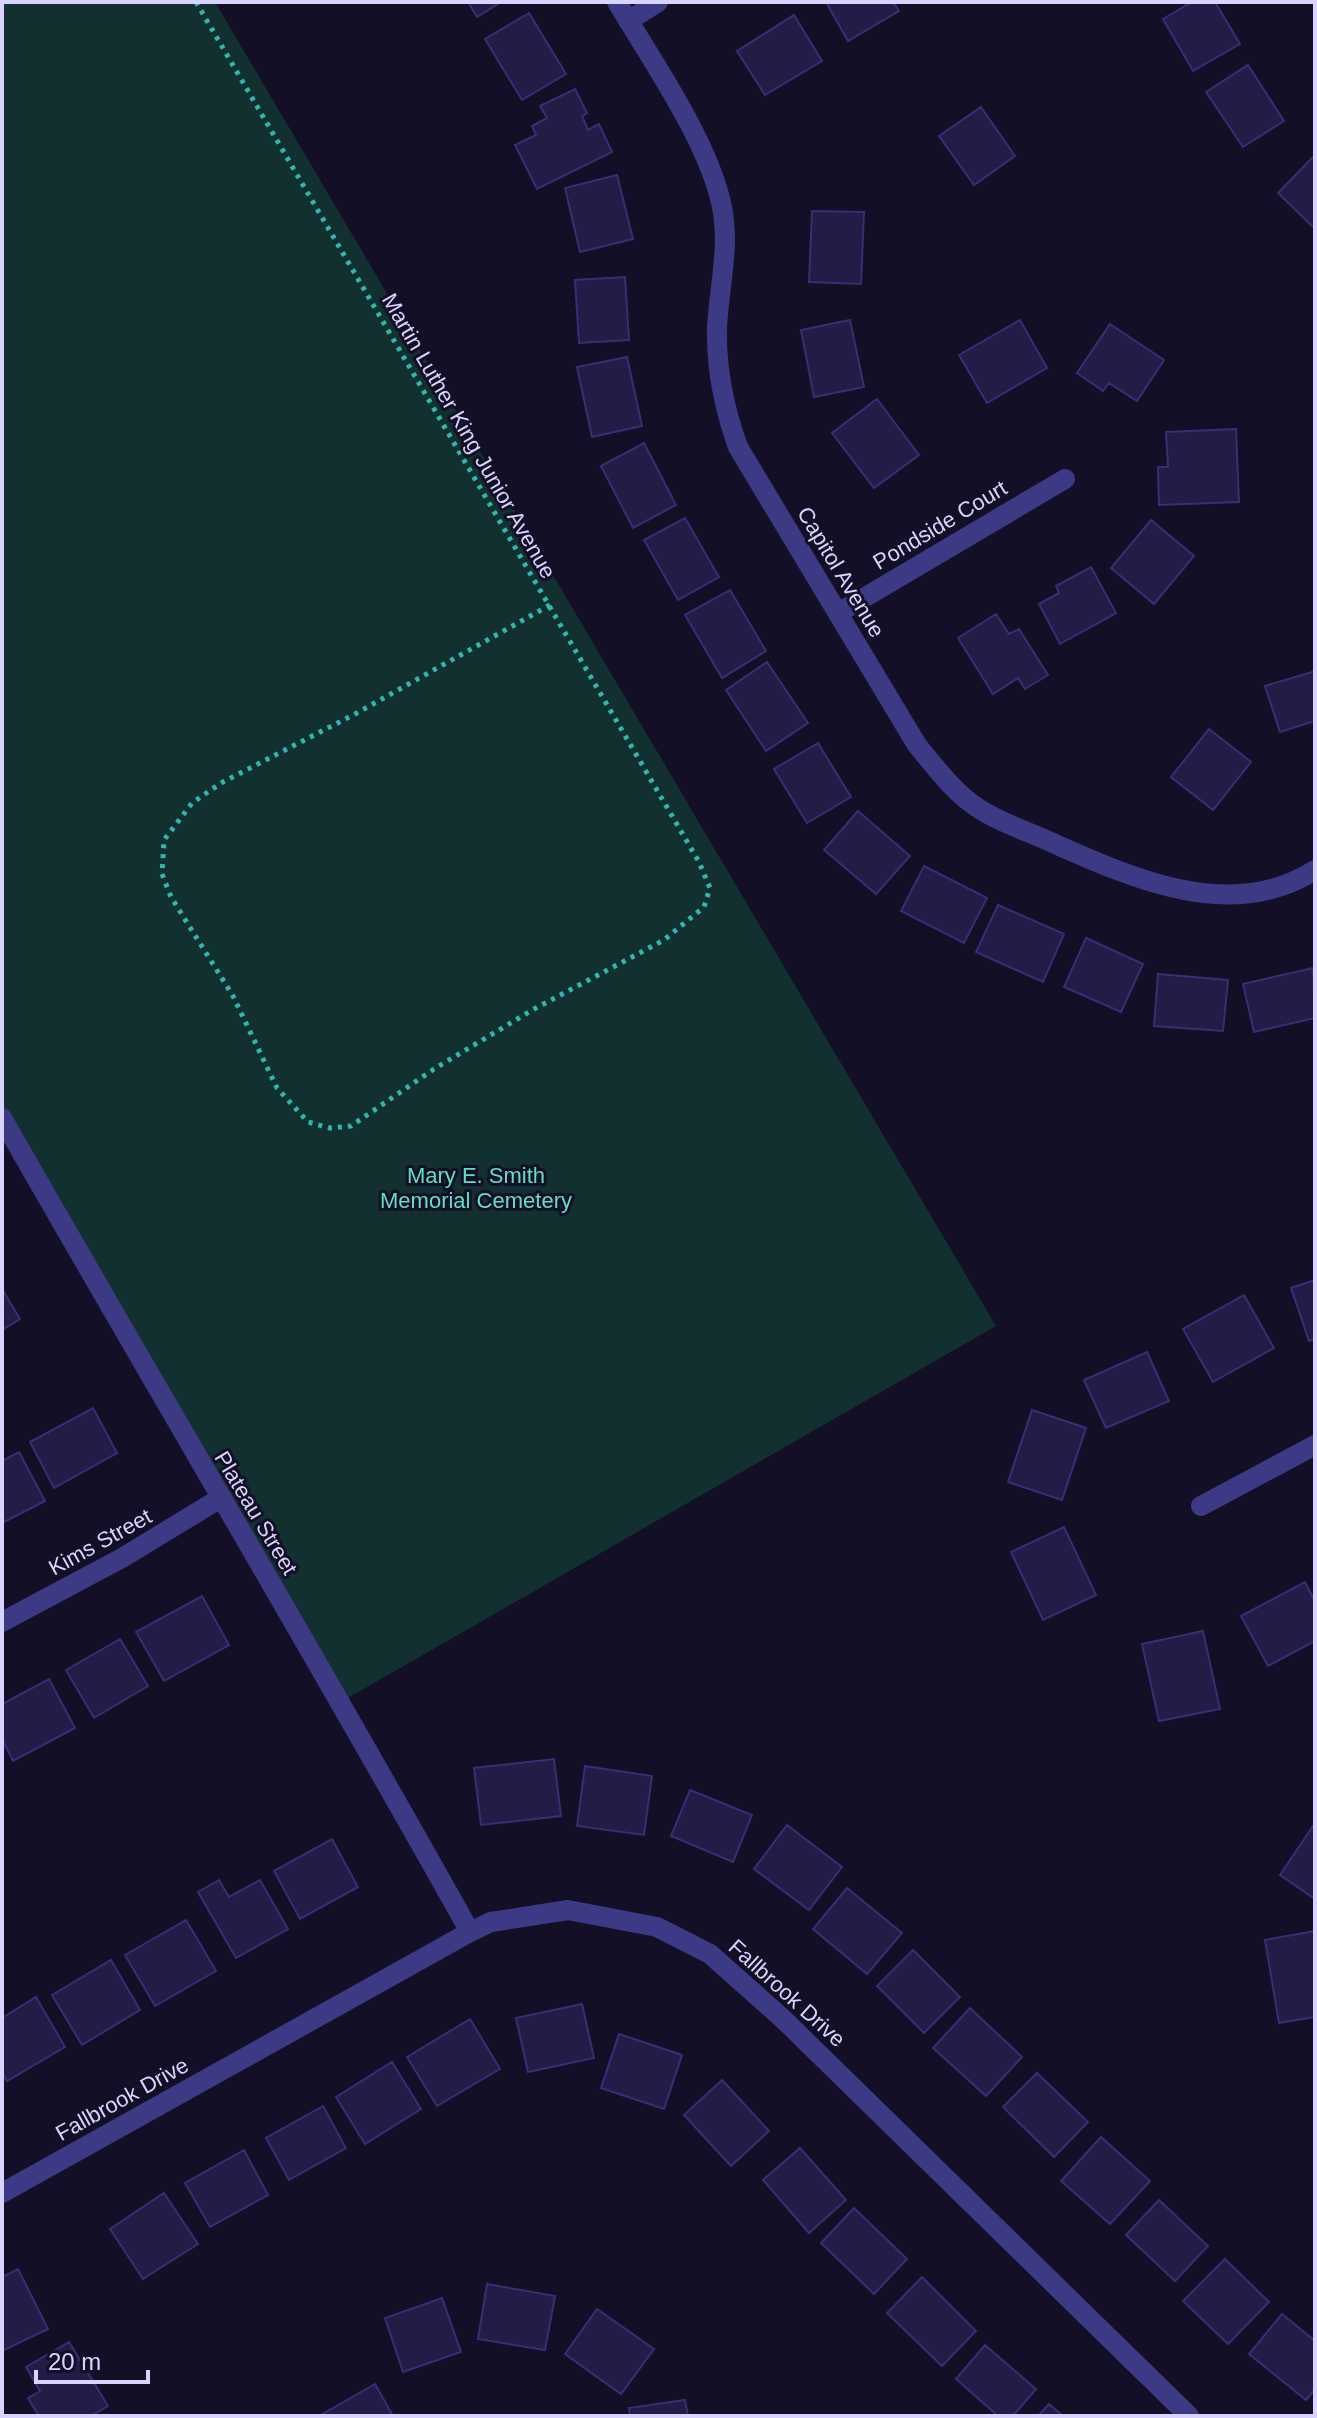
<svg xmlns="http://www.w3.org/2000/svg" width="1317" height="2418" font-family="Helvetica,sans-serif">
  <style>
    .green { fill: #12302f }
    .building { fill: #241b47; stroke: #3b2d73; stroke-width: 2 }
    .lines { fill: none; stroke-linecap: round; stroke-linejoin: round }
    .path { stroke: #2fb8b0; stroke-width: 5; stroke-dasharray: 4 6; stroke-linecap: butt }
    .street { stroke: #3d3a85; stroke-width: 20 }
    .labels { text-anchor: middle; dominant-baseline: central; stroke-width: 6; stroke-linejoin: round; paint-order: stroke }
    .street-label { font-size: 22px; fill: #d9d4ff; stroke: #130f26 }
    .park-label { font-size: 22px; fill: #5fe0c0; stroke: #130f26 }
  </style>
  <rect width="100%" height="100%" fill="#130f26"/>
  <!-- green -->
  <path class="green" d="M2 2H215L996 1326 341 1702 2 1118Z"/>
  <!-- building -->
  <path class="building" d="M468 2H501L477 17Z
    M826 2H893L899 11 848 41Z
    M1192 2H1215L1240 44 1193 71 1163 19Z
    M529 13 566 74 522 100 485 39Z
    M794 15 822 61 765 95 737 51Z
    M1248 65 1284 121 1243 147 1206 92Z
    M575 89 587 113 582 116 588 130 599 124 612 152 537 189 515 145 536 135 532 126 547 118 540 106Z
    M981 107 1015 156 974 185 939 136Z
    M1313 157 1315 159V229L1278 193Z
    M617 175 633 239 580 252 565 188Z
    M812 211 864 212 861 284 809 282Z
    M625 277 629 340 579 343 575 280Z
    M850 320 864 387 814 397 801 330Z
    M1020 320 1047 368 987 403 959 355Z
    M1110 324 1164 360 1137 401 1109 383 1103 391 1077 373Z
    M627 357 642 426 592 437 577 367Z
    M877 399 919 455 874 488 832 433Z
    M1236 429 1239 502 1159 505 1158 467H1168L1166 432Z
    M644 443 676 505 633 528 601 466Z
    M685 518 719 577 678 600 644 540Z
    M1151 520 1194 556 1154 604 1111 568Z
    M1091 567 1116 613 1060 644 1039 604 1059 593 1056 586Z
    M730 590 766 651 722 678 685 615Z
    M996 614 1009 634 1019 629 1048 675 1025 689 1018 678 993 694 958 638Z
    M767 662 808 723 766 751 726 690Z
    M1315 671V721L1280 732 1265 686Z
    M1209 729 1251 762 1213 810 1171 777Z
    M818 743 851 797 807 823 774 769Z
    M858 811 910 856 876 894 824 850Z
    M924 866 987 898 964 943 901 911Z
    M998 905 1064 934 1043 982 976 952Z
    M1086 938 1143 964 1121 1012 1064 987Z
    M1313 968 1315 1018 1254 1032 1243 984Z
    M1158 974 1228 980 1223 1031 1154 1026Z
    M1315 1280V1339L1309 1341 1291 1288Z
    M2 1289 20 1319 2 1330Z
    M1244 1295 1274 1348 1213 1382 1183 1329Z
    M1147 1352 1169 1401 1106 1428 1084 1380Z
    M93 1408 117 1453 54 1488 30 1442Z
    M1032 1410 1086 1428 1062 1500 1008 1482Z
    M19 1452 45 1501 2 1523V1461Z
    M1064 1527 1096 1595 1043 1620 1011 1552Z
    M1305 1582 1315 1602V1641L1268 1666 1241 1616Z
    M202 1596 229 1645 164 1681 136 1632Z
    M1203 1631 1220 1709 1159 1721 1142 1644Z
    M120 1639 148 1686 94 1718 66 1670Z
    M49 1679 75 1728 13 1761 2 1739V1704Z
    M554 1759 561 1816 481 1825 474 1768Z
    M585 1766 652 1776 644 1835 577 1826Z
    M690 1790 752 1815 733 1862 671 1836Z
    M1315 1823V1899L1280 1875Z
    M787 1825 842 1867 809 1910 754 1869Z
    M332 1839 358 1887 300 1919 274 1871Z
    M219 1880 229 1897 260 1880 288 1929 236 1958 198 1892Z
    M847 1888 902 1933 867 1974 813 1929Z
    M186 1920 216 1971 155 2006 125 1955Z
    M1315 1931V2017L1279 2023 1265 1940Z
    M913 1950 960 1997 924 2033 877 1986Z
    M111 1960 140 2010 82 2045 52 1995Z
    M36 1997 65 2047 7 2081 2 2072V2018Z
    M582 2004 594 2058 528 2072 516 2018Z
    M970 2008 1022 2057 986 2096 933 2048Z
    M470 2019 500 2069 437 2106 407 2057Z
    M619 2034 682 2055 664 2109 601 2088Z
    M392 2062 421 2109 365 2144 336 2097Z
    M1037 2073 1088 2122 1054 2157 1003 2107Z
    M722 2080 769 2131 731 2166 684 2115Z
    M323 2106 346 2148 289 2180 266 2138Z
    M1101 2137 1150 2181 1110 2224 1061 2181Z
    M800 2148 846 2200 809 2233 763 2180Z
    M244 2150 268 2195 210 2227 185 2183Z
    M164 2193 198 2244 143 2279 110 2229Z
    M1159 2200 1208 2246 1175 2281 1126 2235Z
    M854 2208 907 2259 874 2294 821 2243Z
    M1225 2259 1269 2302 1228 2344 1183 2301Z
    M18 2269 48 2329 2 2351V2277Z
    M922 2277 976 2331 942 2366 887 2313Z
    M487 2284 555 2296 545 2350 478 2339Z
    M442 2298 461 2352 403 2372 385 2318Z
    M597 2309 654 2349 621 2394 565 2354Z
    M1282 2314 1315 2341V2389L1306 2400 1249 2354Z
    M69 2342 108 2406 91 2416H39L28 2398 40 2391 26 2367Z
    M985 2345 1036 2389 1013 2416H998L956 2379Z
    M375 2384 393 2416H319Z
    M685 2400 688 2416H630L629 2408Z
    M1049 2404 1063 2416H1038Z"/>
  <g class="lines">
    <!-- path -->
    <path class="path" d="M196 2 699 862 710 888 704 907 664 940 534 1009 434 1069 351 1126 330 1128 308 1122 277 1088 233 996 171 897 162 874 164 840 192 803 221 783 355 714 550 605"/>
    <!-- street -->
    <path class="street" d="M617 2C651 59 709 142 722 207 730 248 719 287 717 328 716 370 724 408 738 447L917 745C936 768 955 794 981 810 1003 824 1030 832 1053 843 1134 879 1232 923 1315 870
      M628 21 658 2
      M840 612 1065 479
      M2 1118C157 1390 318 1659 470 1932
      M1201 1506 1315 1445
      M2 1622 122 1558 219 1499
      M2 2193 470 1932 491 1922 568 1910 657 1927 710 1954 782 2018 1189 2416"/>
  </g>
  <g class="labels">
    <!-- street labels -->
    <g class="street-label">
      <text transform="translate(469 436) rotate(60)">Martin Luther King Junior Avenue</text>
      <text transform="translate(940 525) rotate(-31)">Pondside Court</text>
      <text transform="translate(841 572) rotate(59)">Capitol Avenue</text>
      <text transform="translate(256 1513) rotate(59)">Plateau Street</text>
      <text transform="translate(100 1542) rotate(-29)">Kims Street</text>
      <text transform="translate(787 1993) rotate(42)">Fallbrook Drive</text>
      <text transform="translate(122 2099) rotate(-29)">Fallbrook Drive</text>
    </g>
    <!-- park labels -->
    <g class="park-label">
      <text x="476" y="1175">Mary E. Smith<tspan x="476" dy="25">Memorial Cemetery</tspan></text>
    </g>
  </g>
  <!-- border -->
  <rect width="1317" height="2418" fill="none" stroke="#d9d4ff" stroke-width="8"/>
  <!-- scale -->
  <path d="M36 2370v12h112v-12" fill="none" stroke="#d9d4ff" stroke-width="4"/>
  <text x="48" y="2370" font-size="24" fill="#d9d4ff" stroke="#130f26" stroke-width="6" paint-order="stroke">20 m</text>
</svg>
